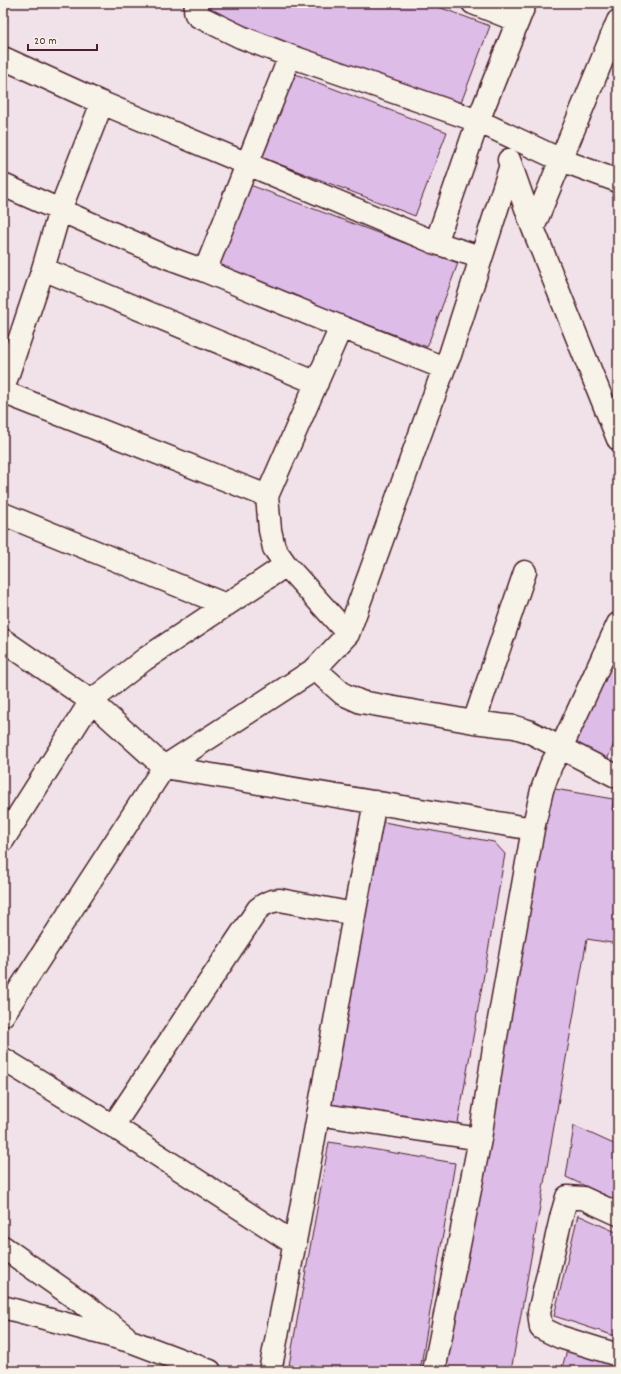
<svg xmlns="http://www.w3.org/2000/svg" width="621" height="1374" font-family="Dekko,sans-serif">
  <style>
    .building { fill: #debce8; stroke: #4a1f2b }
    .lines { fill: none; stroke-linecap: round; stroke-linejoin: round }
    .minor-casing { stroke: #4a1f2b; stroke-width: 25 }
    .minor { stroke: #f7f3e8; stroke-width: 22 }
  </style>
  <rect width="100%" height="100%" fill="#f0e2e8"/>
  <filter id="ink" filterUnits="userSpaceOnUse"><feTurbulence type="fractalNoise" baseFrequency=".025" numOctaves="2"/><feDisplacementMap in="SourceGraphic" scale="8" xChannelSelector="R" yChannelSelector="G"/><feConvolveMatrix kernelMatrix="1 2 1 2 8 2 1 2 1" color-interpolation-filters="sRGB"/></filter>
  <g filter="url(#ink)">
    <!-- building -->
    <path class="building" d="M201 3H428L490 26 459 108 198 10Z
      M290 72 447 132 415 216 258 156Z
      M242 182 458 263 427 347 210 265Z
      M618 643V734L607 760 574 745Z
      M549 788 613 799 612 810 618 811V944L587 939 511 1371H446Z
      M378 821 494 842 505 854 457 1129 328 1106Z
      M574 1126 618 1146V1201L566 1177Z
      M329 1142 455 1163 420 1371H288Z
      M578 1215 618 1233V1337L554 1316Z
      M568 1347 618 1364V1371H561Z"/>
    <g class="lines">
      <defs>
        <path id="minor" d="M197 3C195 8 194 13 198 16L241 37 290 56 478 121 561 160 618 181
          M473 3 518 21
          M3 58 102 103 436 243 480 257
          M509 160 533 228 618 439
          M3 185 169 258 205 271 341 327 444 368
          M533 228 618 21
          M436 243 478 121 525 3
          M43 269 317 383
          M205 271 290 56
          M341 327 267 496 270 530 274 548 286 565 348 634
          M3 389 43 269 60 210 102 103
          M3 392 267 496
          M3 514 226 605
          M3 640 91 701 164 767 533 829
          M315 669 343 694 361 702 474 722 515 727 528 731 618 777
          M474 722 525 572
          M3 840 91 701 145 659 286 565
          M3 1015 164 767 315 669 348 634 444 368 450 355 511 165
          M3 1059 113 1126 295 1244
          M318 1114 480 1139
          M113 1126 258 909C265 903 270 901 280 900L354 914
          M618 1214 583 1198 567 1197 562 1214 539 1312 541 1328 560 1337 618 1355
          M3 1247 88 1307 125 1336
          M3 1307 133 1342 210 1371
          M270 1371C308 1182 339 992 375 802
          M434 1371 480 1139 494 1048 533 829 542 790 551 765 561 748 618 624"/>
      </defs>
      <!-- minor casing -->
      <use href="#minor" class="minor-casing"/>
      <!-- minor -->
      <use href="#minor" class="minor"/>
    </g>
  </g>
  <!-- margin -->
  <rect width="621" height="1374" fill="none" stroke="#f7f3e8" stroke-width="16"/>
  <rect x="8" y="8" width="605" height="1358" fill="none" stroke="#4a1f2b" stroke-width="1.5" filter="url(#ink)"/>
  <!-- scale -->
  <path d="M28 44v6h69v-6" fill="none" stroke="#4a1f2b" stroke-width="2"/>
  <text x="34" y="44" font-size="12" fill="#4a1f2b" stroke="#f7f3e8" stroke-width="3" paint-order="stroke">20 m</text>
</svg>
